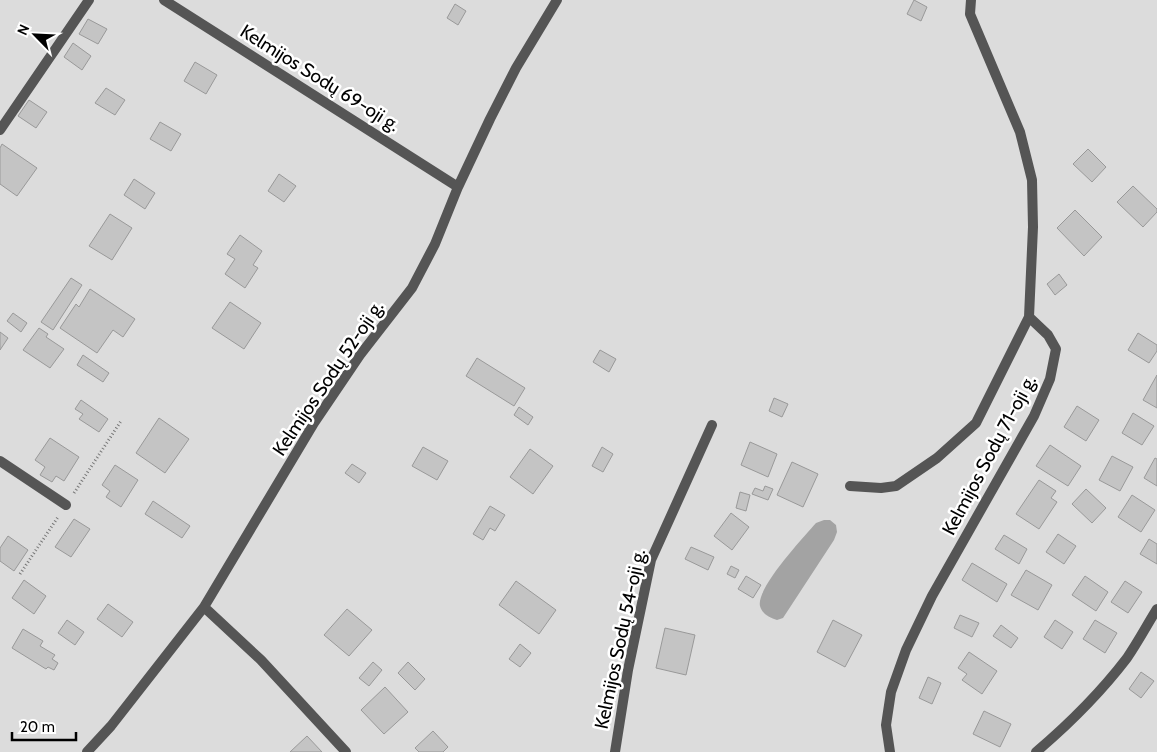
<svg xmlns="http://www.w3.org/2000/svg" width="1157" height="752" font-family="Cabin,sans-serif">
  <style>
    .green { fill: #dcdcdc }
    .water { fill: #a3a3a3 }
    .building { fill: #c4c4c4; stroke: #999 }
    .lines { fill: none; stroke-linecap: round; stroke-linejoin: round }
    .path { stroke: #777; stroke-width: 3; stroke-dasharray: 1 2.5; stroke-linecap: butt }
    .minor { stroke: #555; stroke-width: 10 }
    .labels { text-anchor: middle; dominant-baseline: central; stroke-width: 5; stroke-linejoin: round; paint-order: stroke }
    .street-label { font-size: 19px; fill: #000; stroke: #fff }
  </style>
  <rect width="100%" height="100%" fill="#fff"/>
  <!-- green -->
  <path class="green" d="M0 0H1157V752H0Z"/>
  <!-- water -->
  <path class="water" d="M824 520H830L836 525 837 532 834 540 783 618 777 620C770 618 762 614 760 606 756 588 803 538 816 523Z"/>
  <!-- building -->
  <path class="building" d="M914 0 927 7 921 21 907 14Z
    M455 4 466 11 458 25 447 18Z
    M88 19 107 29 98 44 79 34Z
    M73 43 91 56 82 70 64 57Z
    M195 62 217 75 206 94 184 81Z
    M106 88 125 100 115 115 95 103Z
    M29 100 47 112 36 128 18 116Z
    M160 122 181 134 171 151 150 139Z
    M2 144 37 168 17 196 0 184V148Z
    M1088 149 1106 167 1092 182 1073 164Z
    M279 174 296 186 284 202 268 191Z
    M134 179 155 193 145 209 124 195Z
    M1133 186 1157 209V212L1143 227 1117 202Z
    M1075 210 1102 237 1084 256 1057 228Z
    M110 214 132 228 112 260 89 246Z
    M240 235 262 251 253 265 258 268 245 288 225 274 235 259 227 254Z
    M1059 274 1067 285 1055 295 1047 284Z
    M71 278 82 285 53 330 41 322Z
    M90 289 135 319 123 337 113 330 97 353 60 328 76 304 79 307Z
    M230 302 261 323 244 349 212 328Z
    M13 313 27 323 21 332 7 321Z
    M39 328 48 334 46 337 64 349 50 368 23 350Z
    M0 332 8 338 0 350Z
    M1138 333 1157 345V351L1149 363 1128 350Z
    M600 350 616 359 609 372 593 362Z
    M83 355 109 373 103 382 77 365Z
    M477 358 525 388 514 406 466 376Z
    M1157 375V408L1143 400Z
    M774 398 788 404 782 417 769 411Z
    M81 400 108 419 99 432 79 419 83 414 75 409Z
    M1077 406 1099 420 1086 441 1064 427Z
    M519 407 533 417 528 425 514 415Z
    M1133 413 1154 426 1142 445 1122 433Z
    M159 418 189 439 165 473 136 453Z
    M50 438 79 457 64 481 56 476 52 482 40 475 45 467 35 460Z
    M750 442 777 454 768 477 741 465Z
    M1050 445 1081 466 1068 486 1036 466Z
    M423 447 448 461 437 480 412 466Z
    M602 447 613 454 603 472 592 466Z
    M530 449 553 466 533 494 510 477Z
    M1112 456 1133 467 1120 491 1099 480Z
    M1155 458 1157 459V486L1144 478Z
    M792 462 818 474 803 507 777 495Z
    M352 464 366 473 359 483 345 473Z
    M115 465 138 480 121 507 106 497 110 491 102 485Z
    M1039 480 1056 491 1051 498 1057 502 1039 529 1016 514Z
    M765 486 773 489 768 500 752 494 755 488 763 491Z
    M1086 489 1106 508 1092 523 1072 504Z
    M740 492 750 495 746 511 736 508Z
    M1132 495 1155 510 1141 532 1118 517Z
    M153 501 190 526 182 538 145 514Z
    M490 506 505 515 495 531 490 528 483 540 473 534Z
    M731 513 749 527 732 550 714 536Z
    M74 519 90 529 71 557 55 547Z
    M1058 534 1076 546 1064 564 1046 552Z
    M1004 535 1027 549 1019 564 995 549Z
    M8 536 28 550 14 571 0 561V548Z
    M1149 539 1157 544V564L1140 554Z
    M691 547 714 557 708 570 685 559Z
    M972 563 1007 584 997 602 962 580Z
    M731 566 739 570 735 578 727 574Z
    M1026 570 1052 585 1038 610 1011 595Z
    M746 576 761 585 753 598 738 589Z
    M1085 576 1108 592 1096 611 1072 595Z
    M24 580 46 596 34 614 12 598Z
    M516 581 556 610 539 634 499 605Z
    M1125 581 1142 592 1128 613 1111 602Z
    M108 604 133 622 122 637 97 619Z
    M347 609 372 630 349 656 324 635Z
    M960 615 979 623 972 637 954 628Z
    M67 620 84 632 75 645 58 633Z
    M833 620 862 635 845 667 817 652Z
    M1055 620 1073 632 1062 649 1044 637Z
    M1095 620 1117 633 1105 653 1083 639Z
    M1001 625 1018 638 1011 648 993 636Z
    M665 628 695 635 686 675 656 668Z
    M23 629 43 641 40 646 55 655 52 659 58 663 54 670 48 667 46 669 12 648Z
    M520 644 531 653 520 667 509 659Z
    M969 652 997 671 982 694 962 680 967 674 958 668Z
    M373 662 382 670 369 686 359 678Z
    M408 662 425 679 415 690 398 673Z
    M1141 672 1154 681 1141 698 1129 689Z
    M928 677 941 683 932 704 919 698Z
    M385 687 408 712 384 734 361 710Z
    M984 711 1011 724 1000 747 973 734Z
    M433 731 448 747 443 752H419L415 748Z
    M307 736 322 752H290Z"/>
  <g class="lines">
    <!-- path -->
    <path class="path" d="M74 493 121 421
      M20 574 58 517"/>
    <!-- minor -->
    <path class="minor" d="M164 0 458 187
      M0 130 89 0
      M0 461 66 505
      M850 486 881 488 896 486 937 458 976 423 1029 317
      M204 607 261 660 346 752
      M87 752 111 726 204 607 314 423 360 355 412 288 435 244 458 187 490 119 516 68 557 0
      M615 752 628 670 651 560 712 425
      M890 752 886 725 891 692 906 650 932 596 1034 416 1050 379 1056 349 1048 335 1029 317 1033 227 1032 180 1020 132 970 14 971 0
      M1036 752C1069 724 1101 692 1127 658 1138 642 1147 625 1157 609"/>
  </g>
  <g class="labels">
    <!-- street labels -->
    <g class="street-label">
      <text transform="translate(320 78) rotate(32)">Kelmijos Sodų 69-oji g.</text>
      <text transform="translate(328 378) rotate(-56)">Kelmijos Sodų 52-oji g.</text>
      <text transform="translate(989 455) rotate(-62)">Kelmijos Sodų 71-oji g.</text>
      <text transform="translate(620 639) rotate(-78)">Kelmijos Sodų 54-oji g.</text>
    </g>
  </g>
  <!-- north arrow -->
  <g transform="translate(35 35) rotate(294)" stroke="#ffffff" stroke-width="4" paint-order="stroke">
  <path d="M0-4L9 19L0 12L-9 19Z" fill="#000000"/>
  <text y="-8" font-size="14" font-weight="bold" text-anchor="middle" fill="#000000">N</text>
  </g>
  <!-- scale -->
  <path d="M12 732v8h64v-8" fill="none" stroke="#000000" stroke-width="2.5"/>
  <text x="20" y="732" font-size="15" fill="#000000" stroke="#ffffff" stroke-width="4" paint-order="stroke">20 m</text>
</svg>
